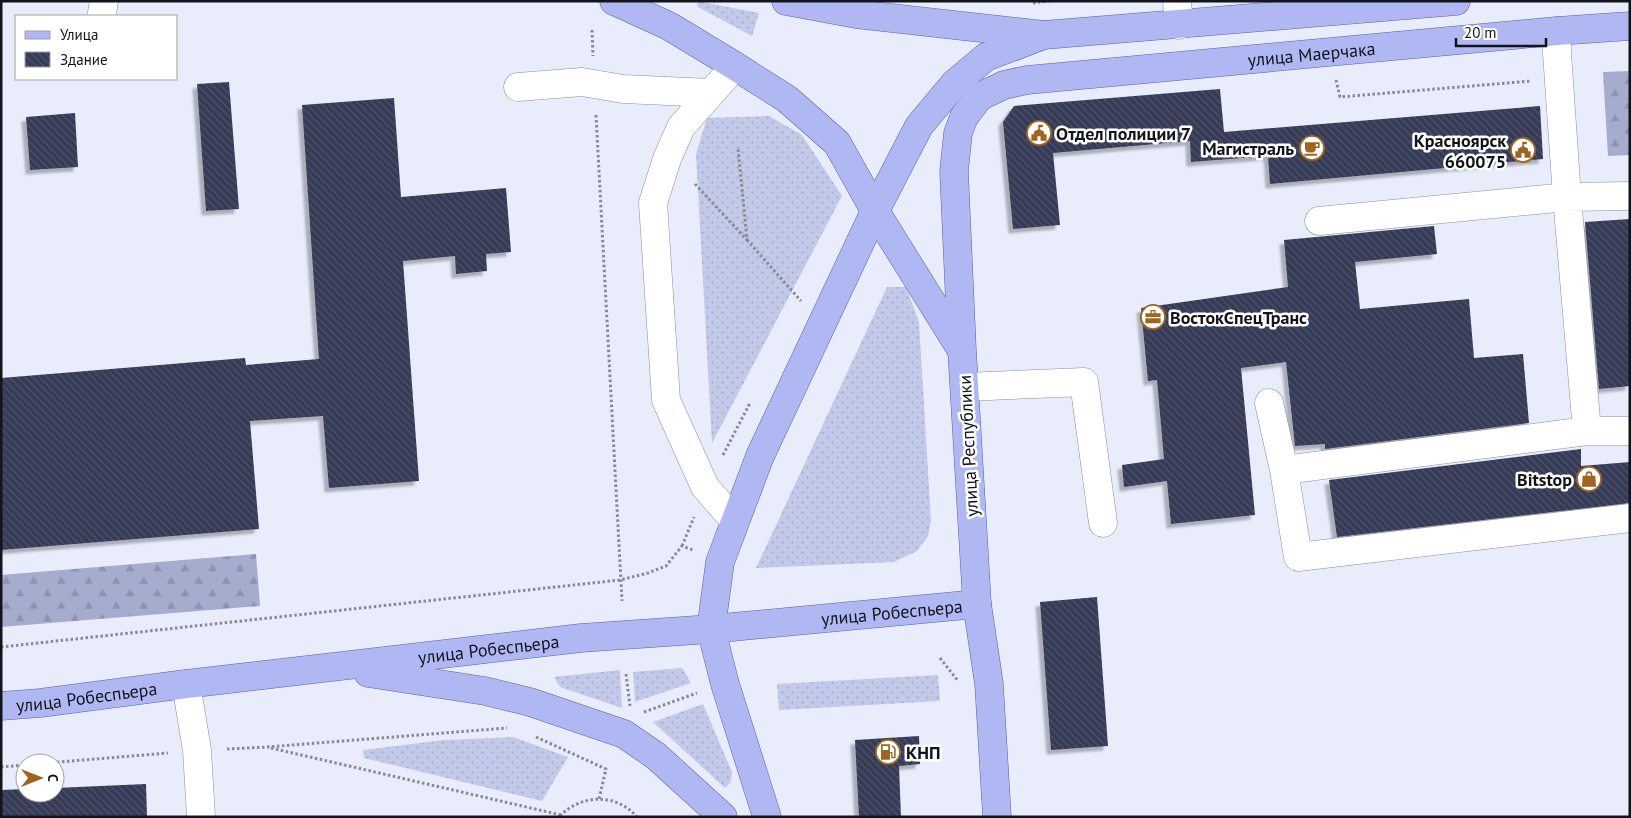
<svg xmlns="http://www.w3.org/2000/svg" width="1631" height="818" font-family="'PT Sans',sans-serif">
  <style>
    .grass { fill: url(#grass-dots) }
    .forest { fill: url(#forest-firs) }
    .building { fill: url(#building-back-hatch); filter: url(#shadow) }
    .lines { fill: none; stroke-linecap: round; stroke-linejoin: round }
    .minor-casing { stroke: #8b8e9b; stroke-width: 29 }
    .major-casing { stroke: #5760a2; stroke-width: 29 }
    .path { stroke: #878a94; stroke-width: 3; stroke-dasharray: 2.5 2.5; stroke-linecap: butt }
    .minor { stroke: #fff; stroke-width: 28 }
    .major { stroke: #b0b8f4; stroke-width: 28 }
    .labels { text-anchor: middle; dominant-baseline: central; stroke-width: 5; stroke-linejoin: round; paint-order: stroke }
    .street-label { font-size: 18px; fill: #131419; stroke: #fff }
    .poi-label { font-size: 18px; font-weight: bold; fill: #131419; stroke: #fff; text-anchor: start }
  </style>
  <defs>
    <pattern id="grass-dots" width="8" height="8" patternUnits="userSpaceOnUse" patternTransform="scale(1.25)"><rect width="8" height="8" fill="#c2c9e9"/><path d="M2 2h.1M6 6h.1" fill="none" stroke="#a6acc7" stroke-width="1.8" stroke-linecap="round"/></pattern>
    <pattern id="forest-firs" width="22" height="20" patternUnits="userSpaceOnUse" patternTransform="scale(1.25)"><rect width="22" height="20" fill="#a5accd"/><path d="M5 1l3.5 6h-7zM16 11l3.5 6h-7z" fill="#8d93af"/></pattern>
    <pattern id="building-back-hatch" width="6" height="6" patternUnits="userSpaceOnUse" patternTransform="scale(1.25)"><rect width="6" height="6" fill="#353a56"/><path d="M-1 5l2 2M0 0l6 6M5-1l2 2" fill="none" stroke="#4f536a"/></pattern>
    <filter id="shadow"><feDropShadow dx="-4.5" dy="4.5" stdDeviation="1" flood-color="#0004"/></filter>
  </defs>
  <rect width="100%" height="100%" fill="#e9edfb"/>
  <!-- grass -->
  <path class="grass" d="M697 1 759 13 752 36 698 7Z
    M769 116 802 135 842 196 712 443 696 154 707 118Z
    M887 287H906L919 322 931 521 928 536 917 551 894 562 756 568Z
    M682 668 691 683 635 702 633 672Z
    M620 670 622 708 560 687 554 677Z
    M938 675 940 701 779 710 777 684Z
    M703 704 732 772 731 782 725 788 653 722Z
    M513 737 568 757 542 801 364 758 363 750 444 740Z"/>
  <!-- forest -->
  <path class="forest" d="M1630 71V155L1608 156 1603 72Z
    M256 554 260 606 1 627V575Z"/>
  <!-- building -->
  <path class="building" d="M229 82 239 209 206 211 197 84Z
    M1220 89 1224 132 1540 106 1543 159 1270 184 1268 156 1191 162 1190 141 1053 153 1060 225 1013 229 1003 122 1014 106Z
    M394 98 401 197 506 188 511 252 486 254 487 271 456 274 455 256 403 261 419 481 329 488 323 416 250 421 259 529 1 550V378L245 358 246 365 319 359 302 105Z
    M75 113 78 167 30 170 26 117Z
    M1630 219V386L1599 389 1585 222Z
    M1434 226 1437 254 1355 262 1360 309 1469 299 1474 358 1523 354 1529 423 1325 449V444L1295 446 1286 362 1241 368 1255 515 1171 524 1167 481 1124 487 1122 465 1164 459 1157 380 1148 381 1141 308 1288 287 1284 240Z
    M1581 449V466L1630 462V503L1337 537 1329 480Z
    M1097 597 1108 746 1051 750 1040 602Z
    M919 736 920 764 899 766 901 817H859L855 740Z
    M146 784 147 817H1V790L25 789V793H55V788Z"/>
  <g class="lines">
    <defs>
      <path id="minor" d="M1177 1 1179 25
        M102 13 104 1
        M1557 31V53L1567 197 1630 196
        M518 87 582 82 623 89 711 93
        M1319 221 1567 197 1587 431
        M965 387 1084 382 1103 523
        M1269 403 1284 470 1298 557 1630 518
        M1284 470 1587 431H1630
        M735 521 705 487 666 400 653 203 667 159 681 127 735 66
        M186 684 197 750 201 817"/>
      <g id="major">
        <path d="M614 1 669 26 735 66 787 99 837 143 875 211 961 349"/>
        <path d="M786 1 856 14 1044 35 1456 1"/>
        <path d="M368 673 485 691 530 702 624 734 656 756 723 817"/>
        <path id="s1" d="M1 706 40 703 186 684 581 638 711 629 977 604"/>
        <path d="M767 817 725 684 711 629 720 562 760 456 875 211 919 126 955 83 986 57 1044 35"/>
        <path id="s2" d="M997 817 989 684 977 604 962 350 954 171 958 133 964 117 979 97 1004 85 1027 80 1557 31 1630 26"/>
      </g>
    </defs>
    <!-- minor casing -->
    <use href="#minor" class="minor-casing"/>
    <!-- major casing -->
    <use href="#major" class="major-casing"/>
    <!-- path -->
    <path class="path" d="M1033 3 1049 1
      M592 30 593 56
      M1336 80 1340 97 1531 81
      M596 115 622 601
      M695 184 747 240 738 148
      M747 240 801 301
      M723 455 750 403
      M682 546 694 517
      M1 647 620 580 648 573 666 566 682 546 693 550
      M940 658 958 681
      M626 674 630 706
      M644 712 697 693
      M536 737 606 769 599 799
      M271 748 561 815
      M227 749 267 747 507 728
      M47 763 168 753
      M1 767 25 765
      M560 816C581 794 617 793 637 817"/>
    <!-- minor -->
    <use href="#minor" class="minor"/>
    <!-- major -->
    <use href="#major" class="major"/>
  </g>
  <!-- icons -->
  <defs>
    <symbol id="civic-ring" viewBox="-11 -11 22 22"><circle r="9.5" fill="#fff" stroke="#9d6422" stroke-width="1.5"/><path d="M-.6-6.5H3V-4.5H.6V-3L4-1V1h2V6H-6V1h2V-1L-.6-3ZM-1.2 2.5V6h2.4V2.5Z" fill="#9d6422"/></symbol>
    <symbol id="cafe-ring" viewBox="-11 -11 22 22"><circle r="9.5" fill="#fff" stroke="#9d6422" stroke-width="1.5"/><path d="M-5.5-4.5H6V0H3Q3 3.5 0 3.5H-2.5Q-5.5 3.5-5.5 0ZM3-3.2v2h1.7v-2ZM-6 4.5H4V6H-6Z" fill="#9d6422"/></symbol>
    <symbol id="office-ring" viewBox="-11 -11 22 22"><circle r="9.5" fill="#fff" stroke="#9d6422" stroke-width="1.5"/><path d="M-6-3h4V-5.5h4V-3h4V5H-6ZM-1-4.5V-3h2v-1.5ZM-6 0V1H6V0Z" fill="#9d6422"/></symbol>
    <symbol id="shop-ring" viewBox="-11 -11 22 22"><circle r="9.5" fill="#fff" stroke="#9d6422" stroke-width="1.5"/><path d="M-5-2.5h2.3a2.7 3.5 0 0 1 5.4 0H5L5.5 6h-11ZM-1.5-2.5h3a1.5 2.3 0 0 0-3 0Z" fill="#9d6422"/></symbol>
    <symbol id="fuel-ring" viewBox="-11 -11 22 22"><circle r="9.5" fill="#fff" stroke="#9d6422" stroke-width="1.5"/><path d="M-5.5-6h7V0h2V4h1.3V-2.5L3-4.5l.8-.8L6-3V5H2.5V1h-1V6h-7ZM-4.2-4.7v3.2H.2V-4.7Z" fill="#9d6422"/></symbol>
  </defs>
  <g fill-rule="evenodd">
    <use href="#civic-ring" x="1025" y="119" width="28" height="28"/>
    <use href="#cafe-ring" x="1298" y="134" width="28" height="28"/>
    <use href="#civic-ring" x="1509" y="136" width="28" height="28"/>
    <use href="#office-ring" x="1139" y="303" width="28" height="28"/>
    <use href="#shop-ring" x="1575" y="465" width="28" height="28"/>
    <use href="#fuel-ring" x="874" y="738" width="28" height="28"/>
  </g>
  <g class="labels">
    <!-- street labels -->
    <g class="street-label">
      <text stroke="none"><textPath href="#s2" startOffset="1065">улица Маерчака</textPath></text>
      <text transform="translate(968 446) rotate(-93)">улица Республики</text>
      <text stroke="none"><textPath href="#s1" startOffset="896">улица Робеспьера</textPath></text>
      <text stroke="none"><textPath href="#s1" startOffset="491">улица Робеспьера</textPath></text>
      <text stroke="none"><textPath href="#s1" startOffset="86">улица Робеспьера</textPath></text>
    </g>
    <!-- poi labels -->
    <g class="poi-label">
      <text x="1056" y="133">Отдел полиции 7</text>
      <text x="1506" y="140" text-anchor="end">Красноярск<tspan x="1506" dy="21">660075</tspan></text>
      <text x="1294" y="148" text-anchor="end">Магистраль</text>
      <text x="1170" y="317">ВостокСпецТранс</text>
      <text x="1572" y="479" text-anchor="end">Bitstop</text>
      <text x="906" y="752">КНП</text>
    </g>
  </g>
  <!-- border -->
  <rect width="1631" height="818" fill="none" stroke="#131419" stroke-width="5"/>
  <!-- legend -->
  <rect x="15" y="15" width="162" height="65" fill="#ffffff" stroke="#a1a1a3"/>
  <rect x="25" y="31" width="25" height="8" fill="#b0b8f4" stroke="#a1a1a3"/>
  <text x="60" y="40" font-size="15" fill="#131419">Улица</text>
  <rect x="25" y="52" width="25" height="15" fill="url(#building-back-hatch)" stroke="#a1a1a3"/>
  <text x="60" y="65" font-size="15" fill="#131419">Здание</text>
  <!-- north arrow -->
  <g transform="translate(40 778) rotate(90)"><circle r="24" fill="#ffffff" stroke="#a1a1a3"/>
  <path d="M0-4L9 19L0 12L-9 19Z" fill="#9d6422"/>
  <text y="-8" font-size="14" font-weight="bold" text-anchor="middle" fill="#131419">С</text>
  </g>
  <!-- scale -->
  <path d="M1456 38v8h90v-8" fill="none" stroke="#131419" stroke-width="2.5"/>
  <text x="1464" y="38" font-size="15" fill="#131419" stroke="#ffffff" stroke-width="4" paint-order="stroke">20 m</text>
</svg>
